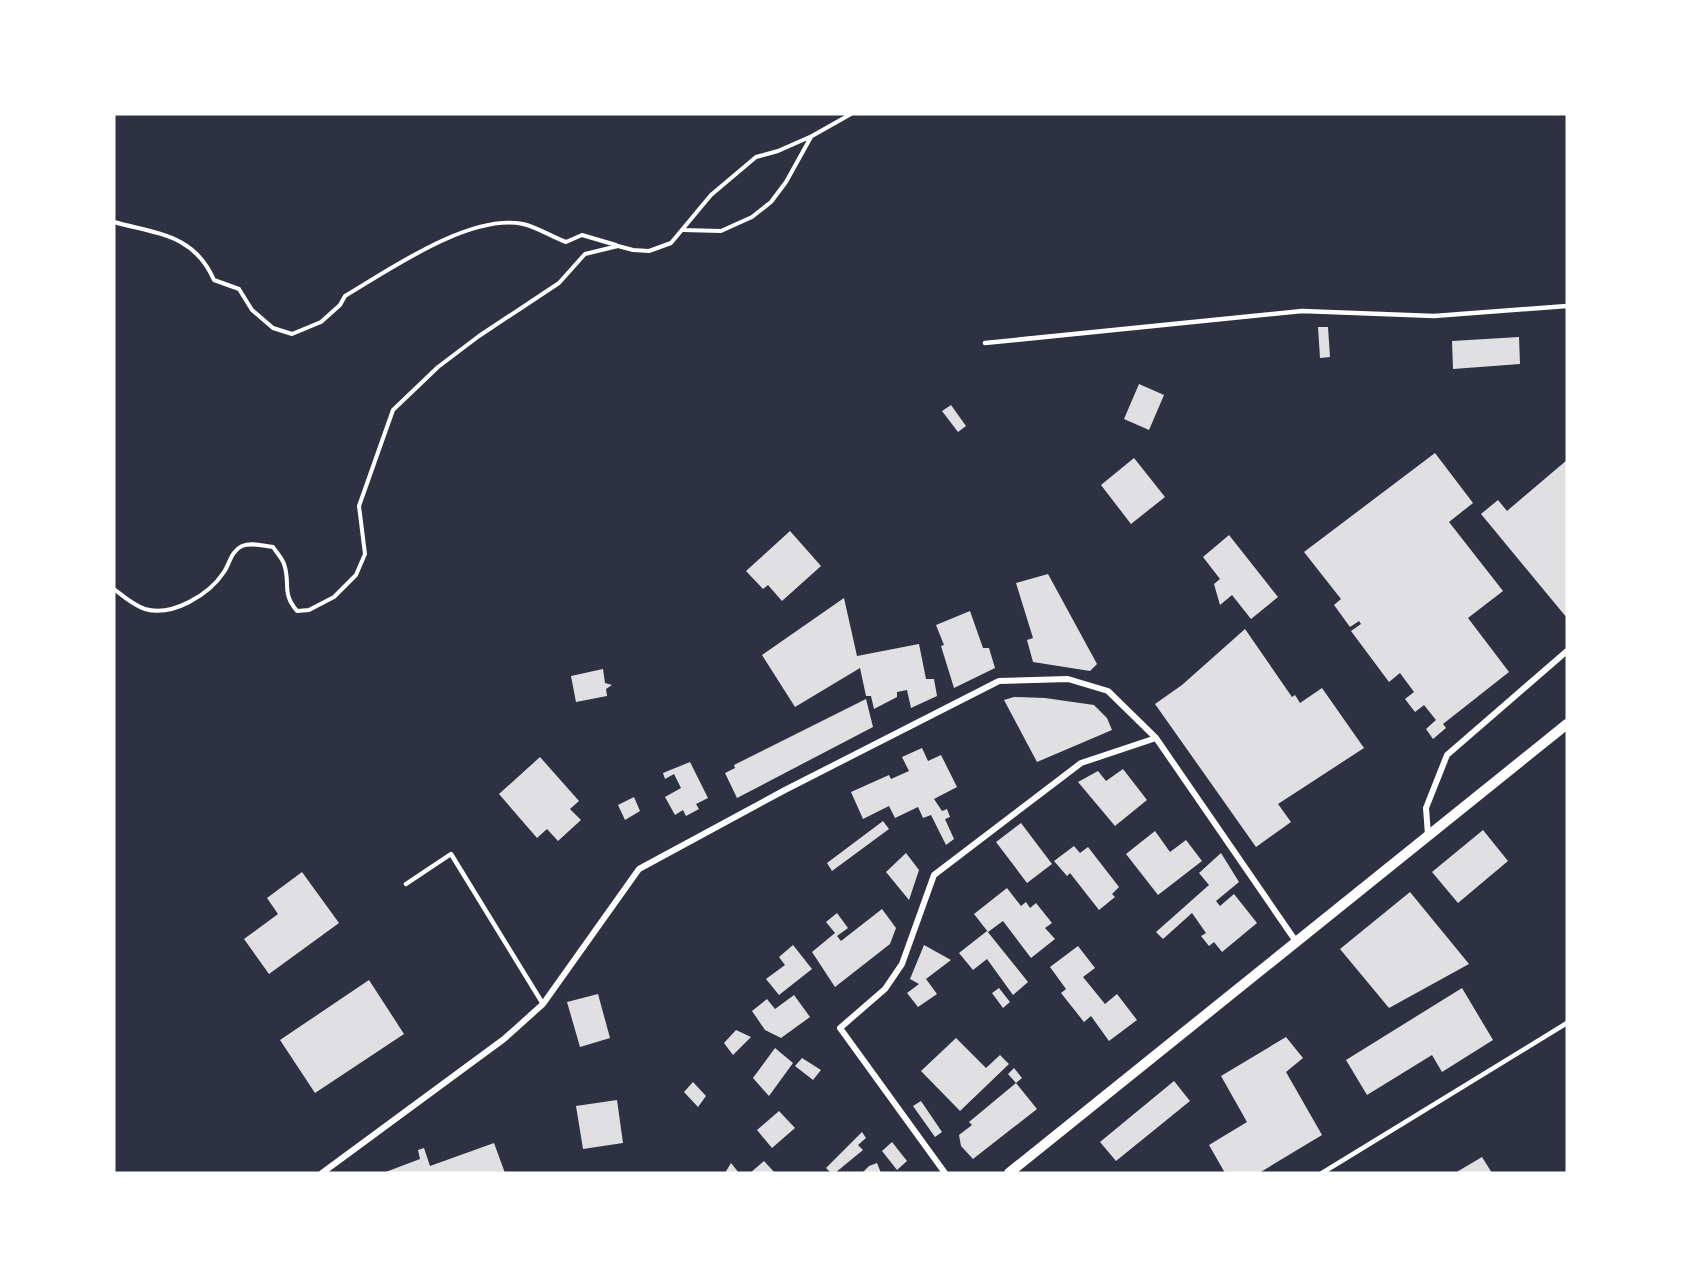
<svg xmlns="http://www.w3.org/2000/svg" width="1681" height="1287" font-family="Commissioner,sans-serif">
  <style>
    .building { fill: #e0e0e3 }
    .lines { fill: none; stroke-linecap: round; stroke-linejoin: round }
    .path { stroke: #fff; stroke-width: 4 }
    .service { stroke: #fff; stroke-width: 4.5 }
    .minor { stroke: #fff; stroke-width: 6 }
    .tertiary { stroke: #fff; stroke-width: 10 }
  </style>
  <rect width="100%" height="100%" fill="#2d3142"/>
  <!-- building -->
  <path class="building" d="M1318 327H1328L1330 357 1320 358Z
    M1519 337 1520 364 1453 369 1452 341Z
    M1139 384 1164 395 1149 430 1124 419Z
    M951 405 966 426 958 432 942 411Z
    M1435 453 1473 503 1449 522 1503 591 1468 618 1509 672 1443 724 1446 728 1433 739 1426 729 1436 720 1424 705 1415 712 1405 699 1414 692 1400 673 1389 682 1351 631 1361 624 1359 621 1350 627 1334 605 1341 599 1304 552Z
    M1134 458 1165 497 1131 524 1101 485Z
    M1567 460V618L1481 514 1498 500 1507 511Z
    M790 531 821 566 782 601 768 585 763 589 746 571Z
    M1229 535 1278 597 1251 619 1232 595 1220 605 1214 584 1220 579 1203 557Z
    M1048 574 1097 664 1090 671 1033 662 1027 640 1033 638 1016 583Z
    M844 598 857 656 919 644 926 679H934L937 696 911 708 907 690 897 692V697L874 709 871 696H866L860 668 795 707 762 655Z
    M970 611 983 648H989L995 668 954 688 941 646 944 645 936 625Z
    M1245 629 1292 697 1295 695 1300 703 1322 688 1364 748 1278 804 1291 822 1256 847 1155 704 1182 685Z
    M603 669 605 683 612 685 606 689 607 696 576 702 571 676Z
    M1014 697 1045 698 1094 705 1107 718 1112 730 1037 762 1004 700Z
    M866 699 873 727 737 798 725 773 735 768 734 765Z
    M922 748 928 761 941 755 957 787 934 799 942 811 947 809 950 817 945 819 954 839 946 845 931 815 923 818 918 807 895 818 889 806 863 819 851 792 889 775 891 779 909 771 902 757Z
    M540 757 579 801 570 809 581 820 558 841 547 829 537 838 499 794Z
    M690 762 708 798 696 804 699 809 686 816 683 810 675 815 665 797 681 788 674 774 665 779 663 773Z
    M1123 769 1147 800 1115 826 1078 782 1098 771 1106 781Z
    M634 797 640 811 625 820 618 805Z
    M883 821 889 829 832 871 827 863Z
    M1021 823 1052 864 1027 883 996 842Z
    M1483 830 1508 861 1458 903 1432 872Z
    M1155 831 1170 852 1186 840 1202 861 1158 895 1126 854Z
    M1074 846 1080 853 1088 847 1119 887 1112 894 1115 897 1099 910 1070 873 1067 876 1054 861Z
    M906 853 919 870 909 900 886 872Z
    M1221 853 1239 882 1216 901 1220 906 1234 894 1257 923 1222 952 1214 942 1209 946 1201 936 1206 933 1192 913 1163 939 1156 932 1209 885 1199 873Z
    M302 872 339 923 269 974 244 939 278 914 267 898Z
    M1007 888 1021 906 1026 902 1030 908 1036 903 1052 923 1045 928 1055 939 1031 958 1003 921 988 932 974 914Z
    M1410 892 1469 964 1389 1008 1340 949Z
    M882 909 896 928 890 944 835 987 812 952 835 933 826 922 837 913 848 928 837 936 841 941Z
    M987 931 1028 982 1013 995 987 959 973 970 959 953Z
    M793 945 812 969 779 995 766 979 785 965 779 957Z
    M924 945 951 960 926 979 937 994 918 1007 907 993 919 984 910 979Z
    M1078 946 1095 968 1083 977 1105 1004 1117 994 1137 1020 1109 1041 1091 1016 1084 1022 1061 993 1066 989 1050 967Z
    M369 980 404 1034 315 1093 280 1040Z
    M999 988 1010 1002 1003 1008 992 993Z
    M1462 988 1493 1040 1442 1072 1432 1055 1367 1095 1346 1060Z
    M598 994 610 1038 580 1047 567 1002Z
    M794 995 810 1017 781 1038 765 1030 752 1011 767 999 775 1009Z
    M736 1030 751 1037 733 1055 724 1043Z
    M1286 1037 1303 1058 1286 1072 1322 1135 1259 1173H1225L1209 1145 1247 1122 1221 1076Z
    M956 1038 986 1068 1000 1055 1009 1064 960 1111 921 1071Z
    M775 1048 793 1063 769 1096 753 1078Z
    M802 1058 821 1070 813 1080 795 1066Z
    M1014 1068 1022 1078 1016 1083 1008 1074Z
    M1174 1081 1190 1101 1116 1161 1100 1142Z
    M693 1082 706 1096 698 1107 684 1092Z
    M1016 1083 1037 1109 973 1159 961 1146 959 1135 972 1125 969 1122Z
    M617 1100 623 1143 583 1149 576 1106Z
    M921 1101 942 1132 935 1137 913 1106Z
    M779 1111 795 1128 772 1148 757 1130Z
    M862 1132 866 1138 858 1145 863 1150 835 1173H831L826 1168Z
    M892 1142 907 1161 897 1170 882 1151Z
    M494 1143 505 1173H383L420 1159 418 1150 424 1148 430 1166Z
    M1482 1157 1492 1173H1455Z
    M764 1161 775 1173H750Z
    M731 1163 739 1173H725Z
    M877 1163 881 1173H862L869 1166Z"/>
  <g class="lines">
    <!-- path -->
    <path class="path" d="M114 222C157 234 194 234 214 280L239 289 252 310 273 328 292 334 321 322 340 305 345 296C389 270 470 213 523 224 537 227 552 237 566 242L582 235 616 245
      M683 230 721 231 752 217 771 202 786 182 811 137
      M114 589C123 596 133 605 145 609 172 617 209 595 224 572 230 563 231 551 242 546 252 542 263 546 273 547 277 553 282 558 284 564 291 584 281 592 297 611L309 610 334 597 356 575 365 554 359 506 393 410 438 367 479 336 559 283 585 254 618 246 633 250 649 251 671 243 711 195 756 157 778 151 812 136 851 114"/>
    <!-- service -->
    <path class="service" d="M985 343 1302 311 1434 316 1567 306
      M406 884 451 854 543 1004
      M1322 1173 1567 1023"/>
    <!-- minor -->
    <path class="minor" d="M1428 835 1426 808 1447 755 1567 651
      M322 1173 504 1039 543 1004 639 869 785 790 999 681 1068 679 1108 691 1156 738 1295 940
      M945 1173 840 1028 885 989 902 964 934 875 1081 763 1156 738"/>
    <!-- tertiary -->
    <path class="tertiary" d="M1009 1173 1567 724"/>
  </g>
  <!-- border -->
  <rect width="1681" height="1287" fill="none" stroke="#ffffff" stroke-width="231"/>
</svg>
